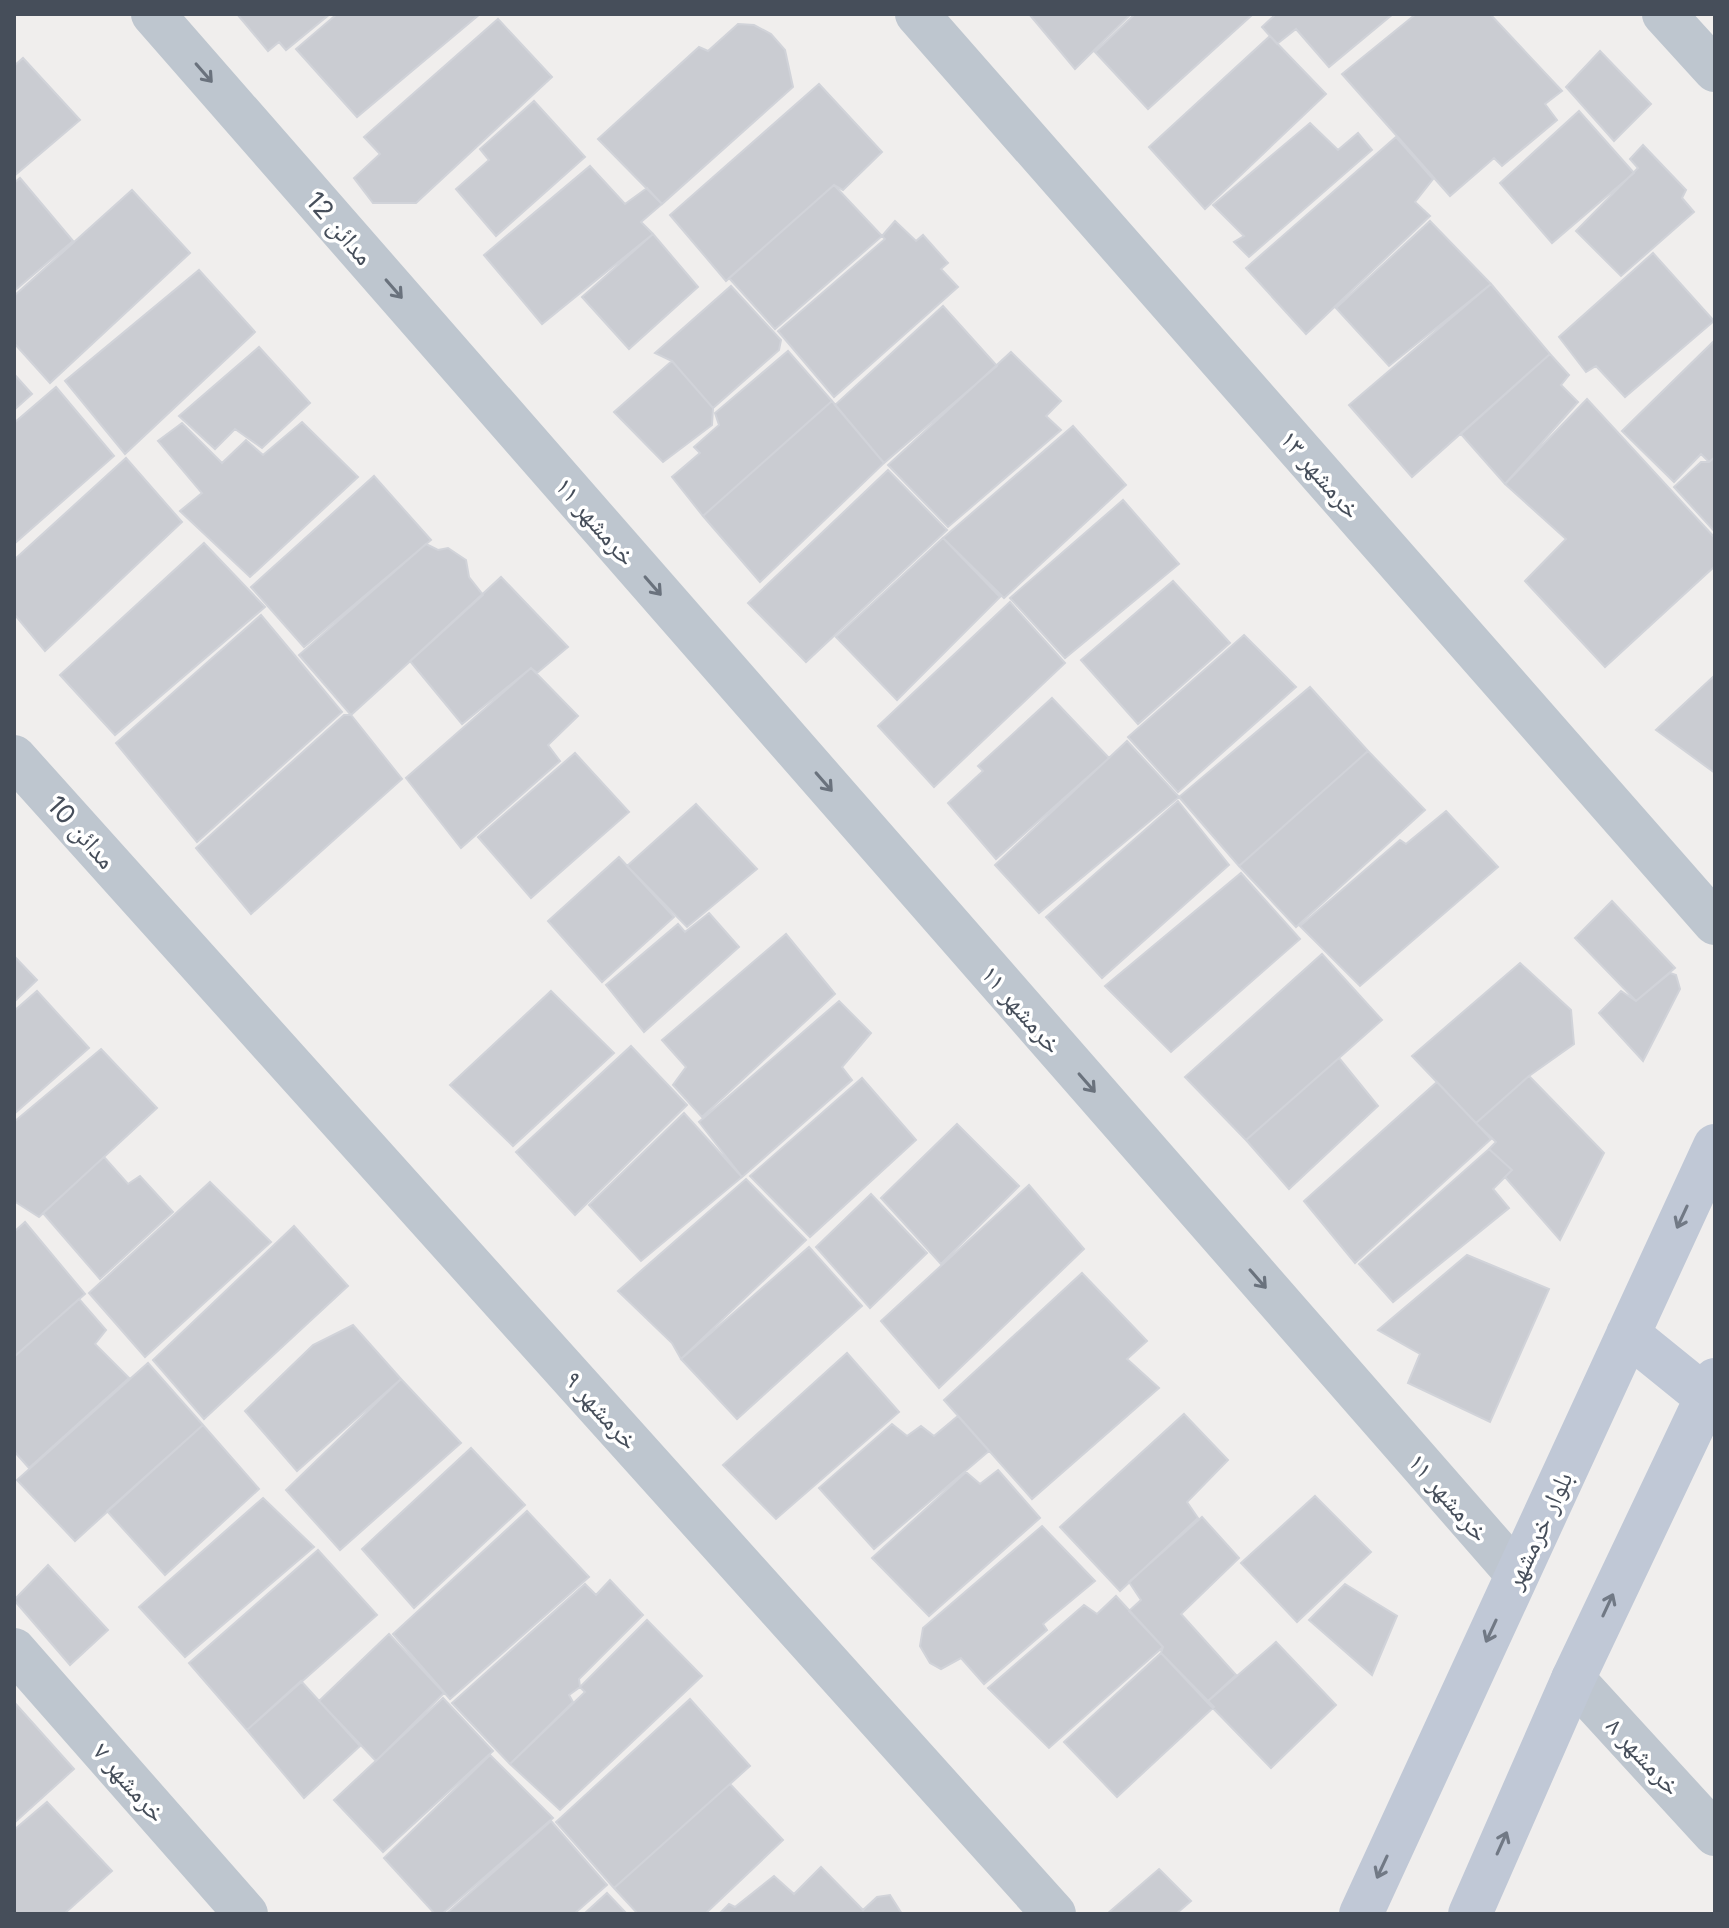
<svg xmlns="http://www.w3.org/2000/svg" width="1729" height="1928" font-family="Inter,'Noto Naskh Arabic',sans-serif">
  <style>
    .building { fill: #caccd2; stroke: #d1d3d9; stroke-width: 2 }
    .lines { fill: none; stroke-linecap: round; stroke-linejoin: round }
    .street { stroke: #bec6cf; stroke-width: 44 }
    .secondary { stroke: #c0c8d6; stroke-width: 44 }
    .oneway { stroke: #6a727d }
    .oneway2 { stroke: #717985 }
    .labels { text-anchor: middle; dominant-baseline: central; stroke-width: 7; stroke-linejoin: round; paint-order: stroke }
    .street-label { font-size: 26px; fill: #464e5a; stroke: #fff }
  </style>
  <rect width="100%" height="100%" fill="#f0eeed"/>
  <!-- building -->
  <path class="building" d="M237 14H330L286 50 279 42 268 51Z
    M337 14H480L357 117 296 49Z
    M1029 14H1131L1075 69Z
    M1135 14H1249L1251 16 1148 109 1095 52Z
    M1276 14H1393L1329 67 1296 29 1277 44 1262 27Z
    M1416 14H1490L1562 91 1545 104 1557 120 1502 166 1494 158 1450 196 1342 74Z
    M498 19 552 77 416 203H373L354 178 380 154 364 137Z
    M738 24 754 25 771 34 785 50 793 87 662 204 598 139 699 47 708 51Z
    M1270 36 1326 94 1205 209 1149 147Z
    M1600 51 1651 104 1614 141 1566 87Z
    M23 58 80 120 14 176V66Z
    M819 84 882 152 843 190 834 185 726 281 670 215Z
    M534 101 585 157 496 236 456 189 489 160 480 149Z
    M1579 111 1634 173 1552 243 1500 183Z
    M1310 123 1338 150 1358 133 1372 150 1249 257 1234 242 1244 236 1213 205Z
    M1396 137 1433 179 1415 202 1430 216 1306 334 1246 268Z
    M1643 145 1686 190 1682 198 1694 212 1621 276 1576 231 1638 168 1630 159Z
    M590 166 625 204 647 188 662 204 641 222 653 234 542 324 484 255Z
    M20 178 73 241 14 291V183Z
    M834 185 882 236 775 329 729 278Z
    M132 190 190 253 50 383 14 343V296Z
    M895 221 916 241 923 235 948 263 941 269 958 287 834 397 778 331 885 239 882 236Z
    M1430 221 1491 284 1389 366 1336 308Z
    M653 234 698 287 629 349 582 297Z
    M1653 253 1714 321 1625 397 1596 366 1586 372 1559 337Z
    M199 270 255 332 125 454 65 381Z
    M1491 284 1550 354 1412 477 1349 405Z
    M731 286 781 340 779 350 713 408 672 361 655 353Z
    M943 306 997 366 884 463 835 405Z
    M1715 340V457L1709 462 1701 454 1674 482 1622 431Z
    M259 347 310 403 262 448 235 429 215 449 179 416Z
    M788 351 832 401 703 516 672 477 700 453 694 447 719 425 715 413Z
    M1011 352 1061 401 1046 416 1061 430 948 527 888 465Z
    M1550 354 1569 375 1561 385 1578 402 1505 484 1461 434Z
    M672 361 713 408 712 425 663 462 614 412Z
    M14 374 32 394 14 410Z
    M56 387 114 456 14 544V423Z
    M1587 399 1715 538V566L1605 667 1525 581 1566 539 1505 484Z
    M832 401 884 463 760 582 703 516Z
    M302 422 358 477 250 577 180 511 202 493 158 441 182 423 222 463 246 440 263 455Z
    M1073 426 1126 485 1004 598 943 538Z
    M1715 457V532L1674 487 1701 462H1709Z
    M126 458 182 522 45 651 14 614V560Z
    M888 470 947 530 806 662 748 603Z
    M374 476 431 540 304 647 251 587Z
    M1123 500 1179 564 1065 658 1010 598Z
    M943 538 1000 597 897 700 836 637Z
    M204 543 265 607 115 735 60 675Z
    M426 544 438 550 448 548 466 560 469 577 483 595 351 715 299 655Z
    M501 577 568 647 537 673 531 668 462 724 410 661Z
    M1173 581 1230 643 1138 724 1081 660Z
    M1010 602 1065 663 934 787 878 726Z
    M261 615 342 712 197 842 116 743Z
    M1244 635 1296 687 1178 792 1128 737Z
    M531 668 578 716 548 745 560 761 461 848 406 778Z
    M1715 675V773L1656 730Z
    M1310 687 1368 751 1239 866 1179 797Z
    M1052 698 1109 758 996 859 948 803 983 771 978 766Z
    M344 715H351L402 779 251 914 196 848Z
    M1127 741 1179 797 1039 913 995 865Z
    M1368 751 1425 810 1296 927 1239 866Z
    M575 753 629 812 531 898 478 837Z
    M1178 801 1229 865 1102 978 1046 917Z
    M696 804 757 869 687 927 627 866Z
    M1446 811 1498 867 1360 986 1300 926 1400 840 1406 844Z
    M619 857 674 917 602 982 548 921Z
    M1241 873 1300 939 1171 1052 1105 986Z
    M1612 901 1675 968 1636 1001 1575 938Z
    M709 913 739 947 644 1032 606 985 678 924 685 932Z
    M786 934 835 994 702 1117 673 1085 686 1067 662 1040Z
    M1322 954 1382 1020 1246 1140 1185 1077Z
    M14 956 37 980 14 1002Z
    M1520 963 1571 1010 1574 1044 1529 1076 1476 1123 1412 1056Z
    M1670 973 1676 975 1680 989 1643 1061 1599 1013 1621 991 1636 1001Z
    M37 991 89 1048 14 1114V1011Z
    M551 991 614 1053 513 1146 450 1085Z
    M839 1001 871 1033 842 1067 852 1080 742 1177 699 1122Z
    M631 1046 687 1105 575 1215 516 1152Z
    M101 1049 157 1108 39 1217 14 1201V1122Z
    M1339 1058 1378 1106 1289 1189 1246 1140Z
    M1529 1076 1604 1153 1560 1240 1505 1177 1512 1170 1489 1149 1496 1142 1476 1123Z
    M862 1078 916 1140 810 1237 750 1176Z
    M1437 1082 1491 1139 1355 1263 1304 1201Z
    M684 1113 742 1177 641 1261 589 1205Z
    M957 1124 1019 1186 941 1264 881 1198Z
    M1489 1149 1512 1170 1493 1189 1509 1208 1393 1302 1359 1264Z
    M104 1157 128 1184 140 1176 173 1212 100 1279 43 1213Z
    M746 1179 806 1240 681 1359 672 1343 618 1291Z
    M210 1182 271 1242 145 1357 89 1293Z
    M1029 1185 1084 1249 939 1388 881 1321Z
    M871 1194 927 1253 870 1308 816 1247Z
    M25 1222 85 1294 14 1357V1232Z
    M294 1226 348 1286 204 1419 153 1360Z
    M809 1247 862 1306 737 1419 681 1359Z
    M1467 1255 1549 1289 1490 1422 1408 1383 1420 1354 1378 1330Z
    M1082 1273 1147 1341 1127 1359 1159 1388 1032 1499 944 1400Z
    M79 1299 106 1330 95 1344 129 1378 29 1468 14 1451V1357Z
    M353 1325 401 1379 297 1471 245 1411 313 1345Z
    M847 1353 899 1412 776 1519 723 1465Z
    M148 1363 203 1425 75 1541 17 1480Z
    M401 1379 461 1443 340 1550 286 1490Z
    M1184 1414 1228 1460 1187 1502 1198 1518 1120 1591 1060 1527Z
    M958 1416 989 1451 874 1549 819 1488 892 1424 907 1436 921 1426 934 1436Z
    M203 1425 259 1489 165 1575 107 1511Z
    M471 1448 525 1505 414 1608 362 1549Z
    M998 1470 1040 1518 929 1616 872 1558 966 1472 980 1484Z
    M1315 1496 1371 1552 1297 1622 1241 1563Z
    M263 1498 314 1547 185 1657 139 1607Z
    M527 1511 589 1577 450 1699 393 1634Z
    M1202 1517 1239 1558 1181 1614 1236 1675 1207 1702 1161 1653 1163 1647 1129 1611 1141 1600 1129 1582Z
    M1042 1526 1095 1581 1043 1624 1047 1630 984 1684 961 1658 941 1669 930 1663 920 1646 923 1628Z
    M318 1550 377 1615 247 1730 189 1663Z
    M48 1565 108 1630 70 1665 14 1600Z
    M610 1580 643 1615 579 1679 580 1687 569 1695 573 1702 510 1764 452 1703 585 1584 596 1595Z
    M1345 1584 1397 1616 1372 1675 1309 1620Z
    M1116 1596 1163 1647 1049 1748 988 1688 1084 1605 1097 1614Z
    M647 1620 702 1676 560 1810 510 1764 585 1692 580 1687Z
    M389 1634 444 1693 376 1761 319 1701Z
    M1276 1642 1336 1705 1271 1768 1207 1702Z
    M1161 1653 1214 1707 1117 1797 1064 1742Z
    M301 1681 360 1746 304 1798 247 1730Z
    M443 1698 493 1751 383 1852 334 1800Z
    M690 1699 750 1766 614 1888 556 1822Z
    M14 1702 74 1769 14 1823Z
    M490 1755 553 1818 442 1914H435L384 1858Z
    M730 1784 783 1840 705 1914H638L614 1888Z
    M47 1802 112 1871 64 1914H14V1830Z
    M551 1821 607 1885 574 1914H446Z
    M821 1867 863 1910 877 1897 890 1895 902 1914H719L729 1904 735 1907 774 1876 794 1894Z
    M1159 1869 1191 1901 1176 1914H1107Z
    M607 1893 627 1914H584Z"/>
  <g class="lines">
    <!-- street -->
    <path class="street" d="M153 14 1517 1574
      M917 14 1715 923
      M1664 14 1715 70
      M14 757 1054 1914
      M14 1650 246 1914
      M1573 1679 1715 1834"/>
    <!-- secondary -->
    <path class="secondary" d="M1628 1334 1707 1398
      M1361 1914 1715 1146
      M1470 1914 1573 1679 1715 1380"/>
  </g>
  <!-- one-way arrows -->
  <defs><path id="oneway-shaft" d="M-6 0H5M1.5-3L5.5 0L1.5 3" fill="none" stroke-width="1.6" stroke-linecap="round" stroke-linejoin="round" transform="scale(2)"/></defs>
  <g class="oneway">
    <use href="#oneway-shaft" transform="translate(204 73) rotate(49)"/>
    <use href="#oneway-shaft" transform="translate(394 289) rotate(49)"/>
    <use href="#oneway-shaft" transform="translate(653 586) rotate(49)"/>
    <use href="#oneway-shaft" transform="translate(824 782) rotate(49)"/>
    <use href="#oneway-shaft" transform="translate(1087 1083) rotate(49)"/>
    <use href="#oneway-shaft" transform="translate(1258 1279) rotate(49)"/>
  </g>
  <g class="oneway2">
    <use href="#oneway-shaft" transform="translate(1682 1217) rotate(115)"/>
    <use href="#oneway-shaft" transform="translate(1608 1605) rotate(-65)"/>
    <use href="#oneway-shaft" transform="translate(1491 1631) rotate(115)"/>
    <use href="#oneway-shaft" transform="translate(1502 1843) rotate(-66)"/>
    <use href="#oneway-shaft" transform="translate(1382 1867) rotate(115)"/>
  </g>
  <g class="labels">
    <!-- street labels -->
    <g class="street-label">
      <text transform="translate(340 228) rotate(49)">مدائن 12</text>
      <text transform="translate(1321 474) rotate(49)">خرمشهر ۱۳</text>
      <text transform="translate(596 521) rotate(49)">خرمشهر ۱۱</text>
      <text transform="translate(82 832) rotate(48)">مدائن 10</text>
      <text transform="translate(1022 1009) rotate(49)">خرمشهر ۱۱</text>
      <text transform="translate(602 1410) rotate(48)">خرمشهر ۹</text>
      <text transform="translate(1449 1497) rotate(49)">خرمشهر ۱۱</text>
      <text transform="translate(1538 1530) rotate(-65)">بلوار خرمشهر</text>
      <text transform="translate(1644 1756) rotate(47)">خرمشهر ۸</text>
      <text transform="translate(130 1782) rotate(49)">خرمشهر ۷</text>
    </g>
  </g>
  <!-- border -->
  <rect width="1729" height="1928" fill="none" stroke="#464e5a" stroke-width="32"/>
</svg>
